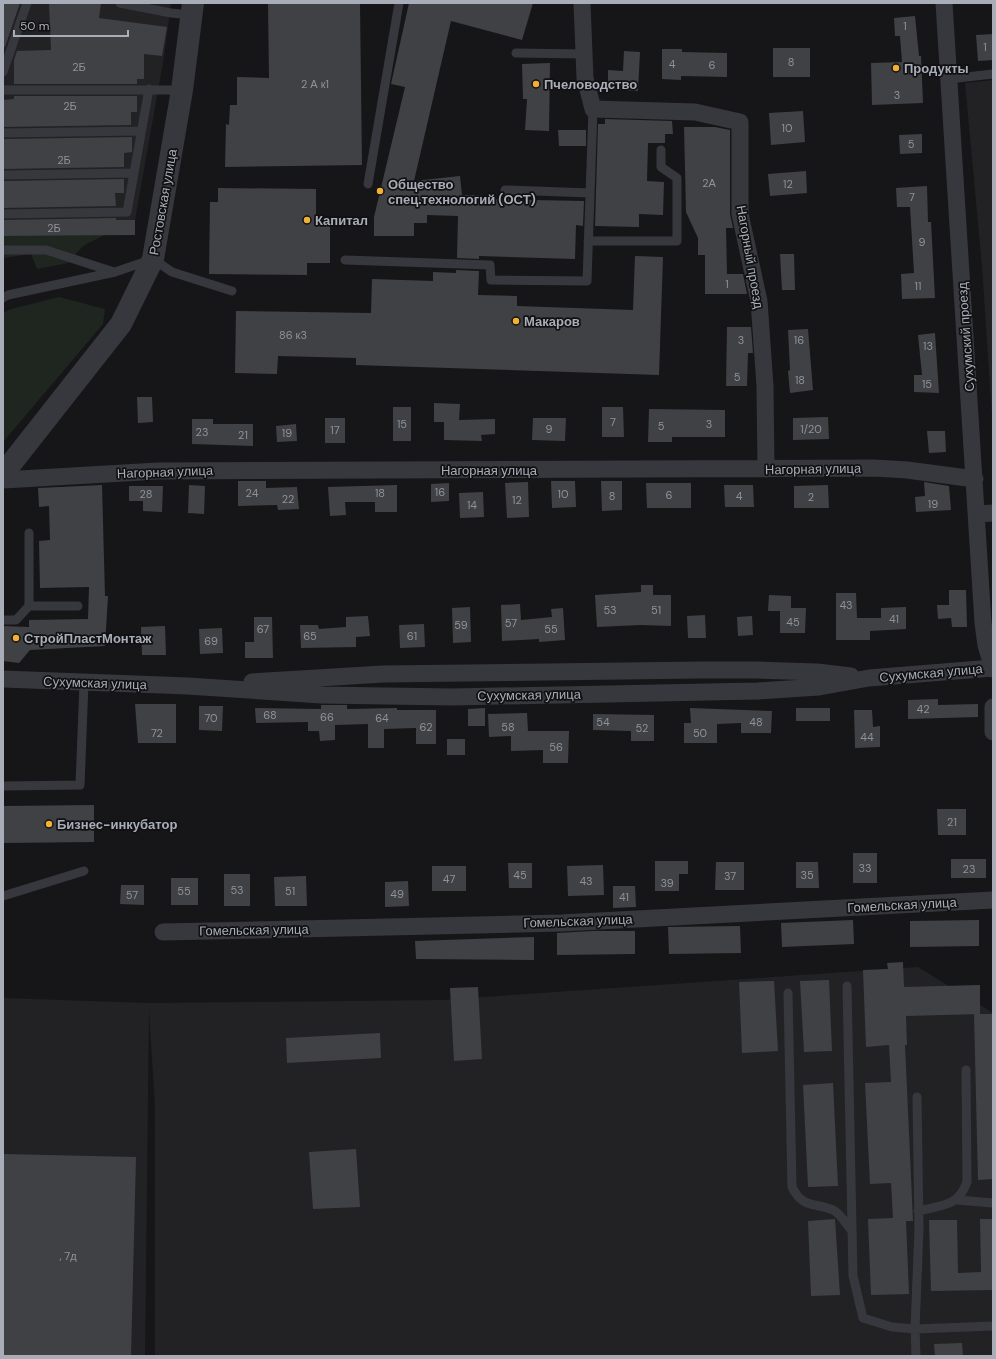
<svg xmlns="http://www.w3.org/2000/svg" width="996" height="1359" font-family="'DM Sans',sans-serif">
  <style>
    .built { fill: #222225 }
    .green { fill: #1e261f }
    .building { fill: #404145 }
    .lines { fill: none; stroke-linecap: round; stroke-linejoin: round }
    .service { stroke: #37383d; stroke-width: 9 }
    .minor { stroke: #37383d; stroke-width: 17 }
    .tertiary { stroke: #37383d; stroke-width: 22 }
    .poi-dot { fill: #f2b134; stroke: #111113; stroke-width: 1.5 }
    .labels { text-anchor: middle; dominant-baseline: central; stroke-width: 3.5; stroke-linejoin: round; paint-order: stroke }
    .number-label { font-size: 11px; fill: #8e929b }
    .poi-label { font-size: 13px; font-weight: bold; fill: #a8adb8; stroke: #111113; text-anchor: start }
    .street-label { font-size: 13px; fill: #a8adb8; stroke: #111113 }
  </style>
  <rect width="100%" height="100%" fill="#161618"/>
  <!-- built -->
  <path class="built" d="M3 3H171L164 57 135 220H104L3 236Z
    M993 80V431L982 266 965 83Z
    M918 967 993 1013V1356H155V1107L149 1011 145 1356H3V998L148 1003 441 1000Z"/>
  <!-- green -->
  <path class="green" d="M104 235 83 246 68 263 37 269 31 254 4 258 3 274V236Z
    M59 297 105 309 103 324 3 442V313L11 309Z"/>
  <!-- building -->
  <path class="building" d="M3 3H20L5 47H3Z
    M49 3H101L99 18 167 27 162 56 144 54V79H137V84H14V60L17 51 51 50Z
    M268 3H360L362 165 225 167 226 124 229 125 230 105H237V77L269 78Z
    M409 3H533L522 40 451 21 414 181 460 176 462 195H482V199L584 201 583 226 576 225 575 259 479 256V259L457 258 458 216 427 215V223H414V236H374V217L405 87 391 84Z
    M915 16 919 56H921L923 103 872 105 871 63 902 62 900 36H895L894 18Z
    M993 34V60L978 61 976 35Z
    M773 48H810V77H773Z
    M662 49H682V52L727 53V77L681 76V80L662 79Z
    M624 51 640 52 638 91 608 89V70L623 71Z
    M550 63 549 131 525 130 527 99H523L522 64Z
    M14 96H137V112H131V125L3 127V100L14 99Z
    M803 111 805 142 771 145 769 113Z
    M605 119 672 121 673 134H665V143H648L647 181 664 182 663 215 639 214V227L595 226 598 124H605Z
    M684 127H715L730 130V214L733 228H726L727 274H743L747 294H705V255H698V238L686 212Z
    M558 130H586V146H559Z
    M922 134V153L900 154 899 135Z
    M132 137V152L124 153V167L3 169V139Z
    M806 171 807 193 770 196 768 174Z
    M124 179V193H115L116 206 3 208V181Z
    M927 186 928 222H931L935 298 902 299 901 274 914 273 910 207H897L896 188Z
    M218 188 316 189V226H330V263H307V275L209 274 210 202H218Z
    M116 218V220H135V235L3 236V220Z
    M780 254H794L795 290H782Z
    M635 256 663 257 659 375 356 365V358L278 356 277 374 235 373 236 311 371 313 372 279 433 281V272L456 273V270L479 271 478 295 517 296V306L633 310Z
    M727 327H751L753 353H748L747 386H726Z
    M808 329 813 390 790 393 788 371 790 370 788 330Z
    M935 333 939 393 914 392V375H922L918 335Z
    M137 397H152L153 422 138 423Z
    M434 403 460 404 459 420 495 419V434L481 435 482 441 444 440V422H434Z
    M393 407H411V441H393Z
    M602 407H623L624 437H602Z
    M649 409 725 410V437H672V442H648Z
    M828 417 829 439 793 440V418Z
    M325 418H345V443H325Z
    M533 418H566L565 441 532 440Z
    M192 419H213V424H253V446L192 444Z
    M296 424 297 441 277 442 276 426Z
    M927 431H945L946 452 929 453Z
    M238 481H266V488L297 487 299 509 278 510 277 505 238 506Z
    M551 481H575L576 507 552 508Z
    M601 481H622V510L602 511Z
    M528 482 529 517 507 518 505 483Z
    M924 482 949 486 951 510 916 512 915 497 925 496Z
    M449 483V501L431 502V484Z
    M646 483H691V508H647Z
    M102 485 105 596H108L105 646 30 650 19 663 3 661V626L29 627V620L88 619 89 587 40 588 39 541 50 540 49 506 39 507 38 488Z
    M189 485 205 486 204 514 188 513Z
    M397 485V512H375V502H345L346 515 330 516 328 487Z
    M724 485H753L754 507H725Z
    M828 485 829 508H794V486Z
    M129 486H163L162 512 143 511V501H129Z
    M483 492 484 517 460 518 459 493Z
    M641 585H653V595H671V626L641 625 597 627 595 595 641 592Z
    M949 590H966L967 627H952L951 618 938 619 937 605H949Z
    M836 593H856L857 618H881V608L906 607V629L870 631V640H836Z
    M769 595 791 596V608H806L805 633H780V611H768Z
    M520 604 521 620 552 617 551 609 563 608 565 640 539 642V639L502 641 501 605Z
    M470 607 471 642 453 643 452 608Z
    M705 615 706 638H688L687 616Z
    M368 616 370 636 356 637V647L301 648 300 625H318L319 629 346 627V617Z
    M752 616 753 635 738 636 737 617Z
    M254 617H272L273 658H245V642H254Z
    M424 624 425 647 400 648 399 625Z
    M165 626 166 655H142L141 627Z
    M222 628 223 653 200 654 199 629Z
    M938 699V705L978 704V717L908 719V700Z
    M135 704H176V743H138Z
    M321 705H347V709L397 708V710H436V744H416V728L384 729V748H368V724L335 725V740L320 741 319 731H308V722L256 723 255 708 321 709Z
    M199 706H223L222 731 199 730Z
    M485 708V726H468V709Z
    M690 708 772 711 771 733H741V723L717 724V743H684V723H691Z
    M796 708H830V721H796Z
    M854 710H872L873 727 880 726V747L855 748Z
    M527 713 528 731H569L568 763H543V750L511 751V736L489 737 488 714Z
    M593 714 654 715V741H631V731L593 730Z
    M447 739H465V755H447Z
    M94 805V842L3 843V806Z
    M937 809H966V835H938Z
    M853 853H877V883H853Z
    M951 859H986V878H951Z
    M655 861H688V874H679V891H655Z
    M716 862H744V890H715Z
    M796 862H818L819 888H796Z
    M508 863H532V888H509Z
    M603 865 604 895 568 896 567 866Z
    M432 866H466V891H432Z
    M224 874H250V906H224Z
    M306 876 307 906H275L274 877Z
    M171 878H198V905H171Z
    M408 881 409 906 385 907V882Z
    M121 885H144V905L120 904Z
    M613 886H635L636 907 613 908Z
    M853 920 854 944 782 947 781 923Z
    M979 920V946L910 947V921Z
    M740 926 741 953 669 954 668 927Z
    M592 931H635V954L557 955V933Z
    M534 937V960L416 959 415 941Z
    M903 962 904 987 980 985V1014L906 1016 907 1045H905L913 1221H906L909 1294 871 1295 868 1219 893 1218 891 1183 870 1184 865 1083 891 1082 889 1045 866 1047 863 970 888 969 887 963Z
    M829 980 832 1051 804 1052 800 981Z
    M774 981 778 1051 742 1053 739 982Z
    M478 987 482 1059 454 1061 450 988Z
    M974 1014H993V1179L978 1180Z
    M380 1033 381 1058 287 1063 286 1038Z
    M833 1083 838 1186 808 1187 803 1085Z
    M356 1149 360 1207 313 1209 309 1152Z
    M3 1154 136 1157 131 1356H3Z
    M835 1219 840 1295 811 1296 808 1221Z
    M980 1219H993V1290L931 1291 929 1220H957L958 1273 981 1272Z
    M962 1343 963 1356H935L934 1344Z"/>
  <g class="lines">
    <!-- service -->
    <path class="service" d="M120 3 171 13 191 15
      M516 53 584 54
      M3 72 27 3
      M949 79 993 74
      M3 90H182
      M3 133 141 131
      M3 175 134 173
      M368 184 399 3
      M505 190 590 193
      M3 214 127 212 149 89
      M588 241H677V178L661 167V150
      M3 250H46L114 272
      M345 260 490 265 491 280 587 281 593 109
      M3 298 8 295 115 272 153 259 172 272 232 291
      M29 606H78
      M3 620H16L29 606V533
      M3 786 80 785 84 683
      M3 896 84 871
      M847 986 853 1276 863 1318 892 1327 915 1329 916 1356
      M788 993 792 1187C803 1209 814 1202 833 1210 840 1213 847 1225 852 1231
      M917 1097 919 1229 915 1329 993 1326
      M957 1200 993 1203
      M918 1211C942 1205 958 1207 967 1182L966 1070"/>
    <!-- minor -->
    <path class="minor" d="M582 3 585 78 593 109 695 112 740 122V214L759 301 765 386 766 469
      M944 3 983 623 986 645 993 669
      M3 480 158 471 874 468 907 470 975 479
      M977 514 993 513
      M3 679 188 686 321 695 452 697 758 691 819 687 869 678 993 668
      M252 682 383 674 700 670H758L817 672 851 676
      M993 707V732
      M163 932 561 923 993 900"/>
    <!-- tertiary -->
    <path class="tertiary" d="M3 474 121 324 153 259 182 90 193 3"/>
  </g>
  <!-- markers -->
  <g class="poi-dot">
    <circle cx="896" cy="68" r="4"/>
    <circle cx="536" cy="84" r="4"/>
    <circle cx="380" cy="191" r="4"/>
    <circle cx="307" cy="220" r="4"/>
    <circle cx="516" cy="321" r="4"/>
    <circle cx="16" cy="638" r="4"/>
    <circle cx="49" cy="824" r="4"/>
  </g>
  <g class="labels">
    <!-- number labels -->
    <g class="number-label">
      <text x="905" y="26">1</text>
      <text x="985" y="47">1</text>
      <text x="791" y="62">8</text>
      <text x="672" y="64">4</text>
      <text x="712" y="65">6</text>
      <text x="79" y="67">2Б</text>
      <text x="315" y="84">2 А к1</text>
      <text x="897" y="95">3</text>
      <text x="70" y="106">2Б</text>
      <text x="787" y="128">10</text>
      <text x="911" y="144">5</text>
      <text x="64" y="160">2Б</text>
      <text x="709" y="183">2А</text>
      <text x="788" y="184">12</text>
      <text x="912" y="197">7</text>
      <text x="54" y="228">2Б</text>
      <text x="922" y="242">9</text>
      <text x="727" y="284">1</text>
      <text x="918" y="286">11</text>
      <text x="293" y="335">86 к3</text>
      <text x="741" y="340">3</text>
      <text x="799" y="340">16</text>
      <text x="928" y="346">13</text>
      <text x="737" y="377">5</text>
      <text x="800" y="380">18</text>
      <text x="927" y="384">15</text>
      <text x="613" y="422">7</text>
      <text x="402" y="424">15</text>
      <text x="709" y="424">3</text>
      <text x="661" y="426">5</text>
      <text x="549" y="429">9</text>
      <text x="811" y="429">1/20</text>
      <text x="335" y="430">17</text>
      <text x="202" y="432">23</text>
      <text x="287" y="433">19</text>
      <text x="243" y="435">21</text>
      <text x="440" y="492">16</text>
      <text x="252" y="493">24</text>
      <text x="380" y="493">18</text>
      <text x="146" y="494">28</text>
      <text x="563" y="494">10</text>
      <text x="669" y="495">6</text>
      <text x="612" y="496">8</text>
      <text x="739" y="496">4</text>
      <text x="811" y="497">2</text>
      <text x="288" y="499">22</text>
      <text x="517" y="500">12</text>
      <text x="933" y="504">19</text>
      <text x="472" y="505">14</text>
      <text x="846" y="605">43</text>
      <text x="610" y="610">53</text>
      <text x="656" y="610">51</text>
      <text x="894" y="619">41</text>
      <text x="793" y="622">45</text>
      <text x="511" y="623">57</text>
      <text x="461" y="625">59</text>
      <text x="263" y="629">67</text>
      <text x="551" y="629">55</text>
      <text x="310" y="636">65</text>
      <text x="412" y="636">61</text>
      <text x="211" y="641">69</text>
      <text x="923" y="709">42</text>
      <text x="270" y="715">68</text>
      <text x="327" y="717">66</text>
      <text x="211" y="718">70</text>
      <text x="382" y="718">64</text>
      <text x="603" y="722">54</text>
      <text x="756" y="722">48</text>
      <text x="426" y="727">62</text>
      <text x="508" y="727">58</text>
      <text x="642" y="728">52</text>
      <text x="157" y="733">72</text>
      <text x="700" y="733">50</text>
      <text x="867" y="737">44</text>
      <text x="556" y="747">56</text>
      <text x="952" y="822">21</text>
      <text x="865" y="868">33</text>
      <text x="969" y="869">23</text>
      <text x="520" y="875">45</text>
      <text x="807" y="875">35</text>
      <text x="730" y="876">37</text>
      <text x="449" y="879">47</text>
      <text x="586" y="881">43</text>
      <text x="667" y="883">39</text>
      <text x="237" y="890">53</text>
      <text x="184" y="891">55</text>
      <text x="290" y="891">51</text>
      <text x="397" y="894">49</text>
      <text x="132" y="895">57</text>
      <text x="624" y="897">41</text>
      <text x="68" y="1256">, 7д</text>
    </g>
    <!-- poi labels -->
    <g class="poi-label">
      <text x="904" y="68">Продукты</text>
      <text x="544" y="84">Пчеловодство</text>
      <text x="388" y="184">Общество<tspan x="388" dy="15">спец.технологий (ОСТ)</tspan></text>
      <text x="315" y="220">Капитал</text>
      <text x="524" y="321">Макаров</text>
      <text x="24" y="638">СтройПластМонтаж</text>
      <text x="57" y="824">Бизнес-инкубатор</text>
    </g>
    <!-- street labels -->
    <g class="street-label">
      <text transform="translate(163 202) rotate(-80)">Ростовская улица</text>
      <text transform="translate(750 257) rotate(80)">Нагорный проезд</text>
      <text transform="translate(966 337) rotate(-94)">Сухумский проезд</text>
      <text transform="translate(813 469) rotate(-1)">Нагорная улица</text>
      <text x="489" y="470">Нагорная улица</text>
      <text transform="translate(165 472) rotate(-2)">Нагорная улица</text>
      <text transform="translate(931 673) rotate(-5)">Сухумская улица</text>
      <text transform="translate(95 683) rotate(2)">Сухумская улица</text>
      <text transform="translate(529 695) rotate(-1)">Сухумская улица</text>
      <text transform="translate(902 905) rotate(-3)">Гомельская улица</text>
      <text transform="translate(578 921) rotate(-2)">Гомельская улица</text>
      <text transform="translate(254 930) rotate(-1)">Гомельская улица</text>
    </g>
  </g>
  <!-- border -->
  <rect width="996" height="1359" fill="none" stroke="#a8adb8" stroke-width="8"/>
  <!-- scale -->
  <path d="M14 30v6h114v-6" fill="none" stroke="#a8adb8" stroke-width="2"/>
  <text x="20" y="30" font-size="12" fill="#a8adb8" stroke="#111113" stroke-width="3" paint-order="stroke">50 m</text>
</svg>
